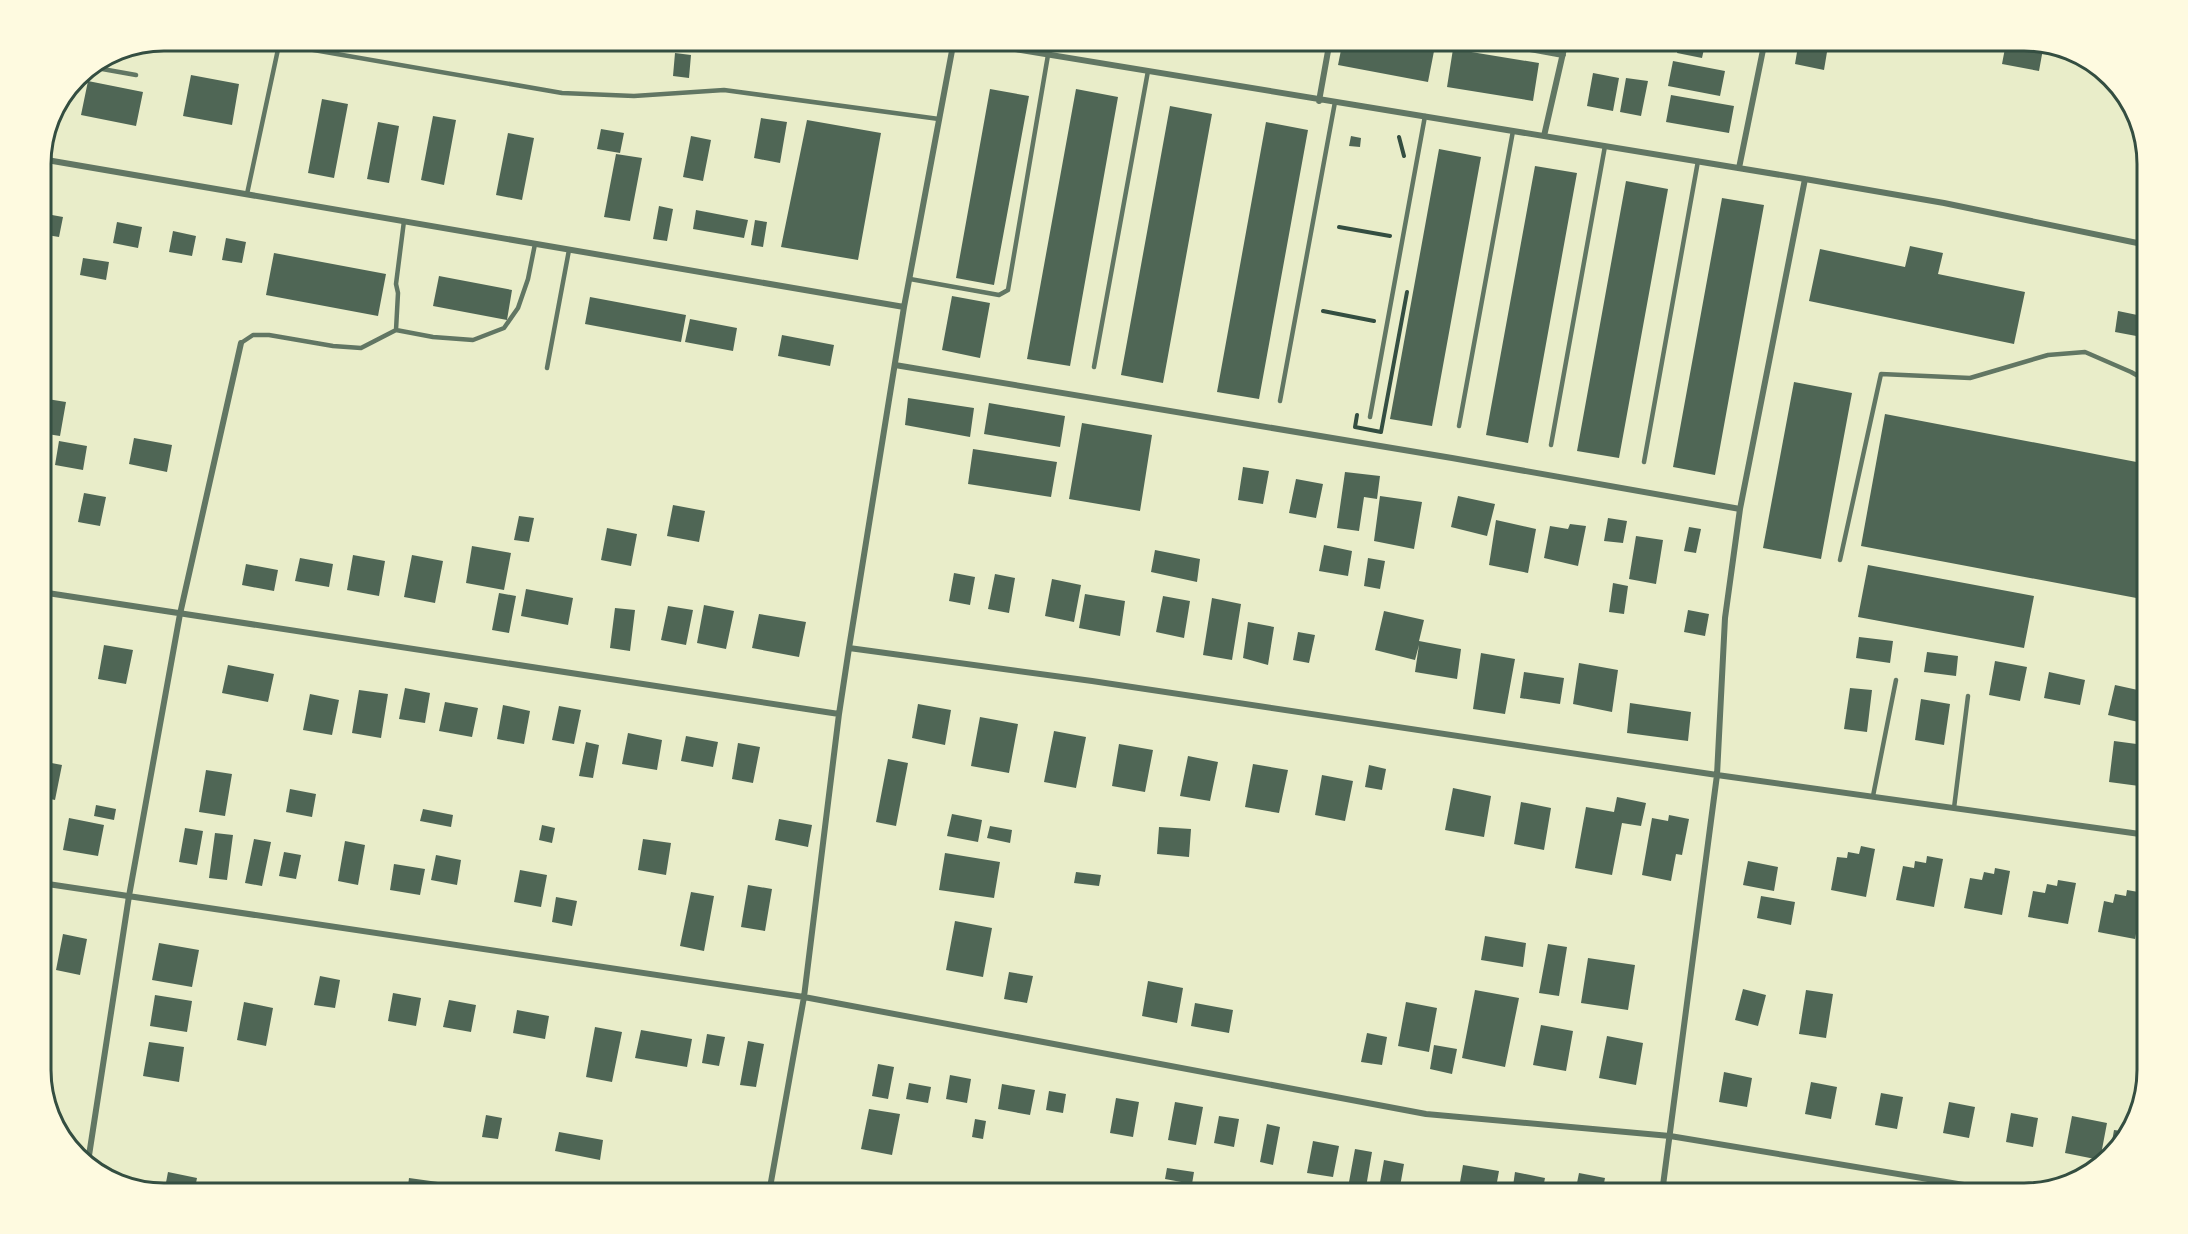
<svg xmlns="http://www.w3.org/2000/svg" width="2188" height="1234" font-family="'Alegreya Sans',sans-serif">
  <style>
    .building { fill: #4f6655 }
    .lines { fill: none; stroke-linecap: round; stroke-linejoin: round }
    .path { stroke: #344e41; stroke-width: 4 }
    .service { stroke: #617663; stroke-width: 4.5 }
    .minor { stroke: #617663; stroke-width: 6 }
    .rim { fill: none; stroke: #344e41; stroke-width: 3 }
  </style>
  <rect width="100%" height="100%" fill="#e9edc9"/>
  <!-- building -->
  <path class="building" d="M1343 40H1409L1435 46 1428 82 1338 65Z
    M1633 40H1663L1662 47Z
    M1680 40H1706L1702 58 1677 53Z
    M1799 40H1829L1824 70 1795 64Z
    M2006 43 2043 49 2039 71 2002 64Z
    M1453 49 1539 63 1533 101 1447 87Z
    M675 53 691 55 689 78 673 76Z
    M1673 61 1725 71 1720 96 1668 86Z
    M1593 73 1619 78 1613 111 1587 106Z
    M191 75 239 84 232 125 183 116Z
    M1626 78 1648 81 1641 116 1620 112Z
    M88 81 143 92 136 126 81 115Z
    M990 89 1029 96 994 285 956 278Z
    M1076 89 1118 97 1070 366 1027 359Z
    M1671 95 1734 106 1729 133 1666 122Z
    M322 99 348 104 334 178 308 173Z
    M1170 106 1212 114 1163 383 1121 375Z
    M433 116 456 120 444 185 421 180Z
    M761 118 787 122 780 163 754 158Z
    M807 120 881 133 858 260 781 247Z
    M378 122 399 126 389 183 367 179Z
    M1266 122 1308 130 1259 399 1217 392Z
    M601 129 624 133 620 153 597 149Z
    M508 133 534 138 522 200 496 195Z
    M691 136 711 140 703 181 683 177Z
    M1351 136 1361 138 1360 147 1349 146Z
    M1439 149 1481 157 1432 426 1390 419Z
    M616 154 642 158 630 221 604 217Z
    M1535 166 1577 173 1528 443 1486 435Z
    M1626 181 1668 189 1619 458 1577 451Z
    M1722 198 1764 205 1715 475 1673 467Z
    M659 206 673 209 667 241 653 239Z
    M696 210 748 220 744 238 693 229Z
    M41 213 63 217 59 237 41 234Z
    M755 220 767 222 763 247 751 245Z
    M117 222 142 227 138 248 113 243Z
    M173 231 196 236 192 256 169 252Z
    M226 238 246 242 242 263 222 260Z
    M1910 246 1943 253 1938 274 2025 292 2014 344 1809 301 1820 249 1905 267Z
    M274 253 386 274 378 316 266 295Z
    M83 258 109 262 106 280 80 275Z
    M439 276 512 290 507 320 433 306Z
    M952 296 990 303 980 358 942 350Z
    M590 297 686 315 681 342 585 324Z
    M2118 311 2147 317V338L2115 332Z
    M690 319 737 328 733 351 685 342Z
    M782 335 834 345 830 366 778 356Z
    M1794 382 1852 393 1821 559 1763 548Z
    M41 398 66 402 60 436 41 433Z
    M908 398 974 408 970 437 905 425Z
    M989 403 1065 416 1060 447 984 434Z
    M1885 414 2147 464V600L1861 546Z
    M1082 423 1152 435 1140 511 1069 499Z
    M134 438 172 445 167 472 129 464Z
    M59 441 87 446 83 470 55 465Z
    M973 449 1057 462 1051 497 968 484Z
    M1243 467 1269 471 1263 504 1238 500Z
    M1345 472 1380 476 1377 499 1364 497 1359 531 1337 528Z
    M1296 479 1323 484 1316 518 1289 513Z
    M84 493 106 497 100 526 78 522Z
    M1380 496 1422 502 1414 549 1374 541Z
    M1458 496 1495 504 1487 536 1451 527Z
    M673 505 705 511 699 542 667 536Z
    M519 516 534 518 529 542 514 540Z
    M1608 518 1627 521 1623 543 1604 541Z
    M1496 520 1536 529 1528 573 1489 565Z
    M1570 524 1586 526 1578 566 1544 558 1550 526 1568 529Z
    M1689 527 1701 529 1696 553 1684 551Z
    M607 528 637 534 631 566 601 560Z
    M1636 536 1663 540 1656 584 1629 579Z
    M1324 545 1352 551 1348 576 1319 571Z
    M472 546 511 553 504 590 466 583Z
    M1155 550 1200 559 1197 582 1151 572Z
    M353 555 385 561 379 596 347 590Z
    M412 555 443 561 435 603 404 597Z
    M300 558 333 564 329 587 295 581Z
    M1368 558 1385 561 1380 589 1364 586Z
    M246 564 278 570 274 591 242 585Z
    M1868 565 2034 596 2024 648 1858 617Z
    M954 573 975 577 970 605 949 601Z
    M995 574 1015 578 1009 613 988 609Z
    M1052 579 1081 585 1074 622 1045 616Z
    M1613 583 1628 586 1624 614 1609 612Z
    M526 589 573 598 568 625 521 616Z
    M499 593 516 596 509 633 492 630Z
    M1085 594 1125 601 1120 636 1079 628Z
    M1163 596 1190 601 1184 638 1156 632Z
    M1212 598 1241 604 1232 660 1203 655Z
    M704 605 734 611 726 649 697 643Z
    M668 606 693 610 686 645 661 640Z
    M615 608 635 610 630 651 610 648Z
    M1688 610 1709 614 1705 636 1684 632Z
    M1384 611 1424 620 1419 641 1461 649 1457 679 1415 672 1419 645 1415 660 1375 650Z
    M759 614 806 622 799 657 752 648Z
    M1248 622 1274 627 1268 665 1243 658Z
    M1298 632 1315 635 1309 663 1293 660Z
    M41 634 49 635 43 662 41 661Z
    M1859 637 1893 641 1890 663 1856 658Z
    M104 645 133 650 126 684 98 679Z
    M1927 652 1958 656 1956 676 1924 672Z
    M1481 653 1515 659 1505 714 1473 709Z
    M1995 661 2027 667 2020 701 1989 695Z
    M1579 663 1618 670 1612 712 1573 704Z
    M228 665 274 674 268 702 222 693Z
    M1524 672 1564 678 1560 704 1520 698Z
    M2049 672 2085 680 2080 705 2044 698Z
    M2115 685 2147 692V724L2108 715Z
    M405 688 430 693 425 723 399 719Z
    M1850 688 1872 690 1867 732 1844 729Z
    M359 690 388 694 381 738 352 733Z
    M310 694 339 700 332 735 303 730Z
    M1921 699 1950 704 1944 745 1915 740Z
    M445 702 478 708 472 737 439 731Z
    M1630 703 1691 712 1688 741 1627 733Z
    M918 704 951 710 945 745 912 738Z
    M503 705 530 711 524 744 497 739Z
    M559 706 581 710 574 744 552 740Z
    M980 717 1018 724 1009 773 971 766Z
    M1054 731 1086 737 1076 788 1044 782Z
    M628 733 662 740 657 770 622 764Z
    M686 736 718 742 713 767 681 761Z
    M2114 741 2144 745 2139 786 2109 782Z
    M586 742 599 745 593 778 579 776Z
    M738 743 760 747 753 783 732 779Z
    M1119 744 1153 750 1145 792 1112 786Z
    M1188 756 1218 762 1210 801 1180 796Z
    M888 759 908 763 896 826 876 822Z
    M41 761 62 765 55 800 41 797Z
    M1253 764 1288 770 1279 813 1245 807Z
    M1369 765 1386 769 1382 790 1365 787Z
    M206 770 232 774 225 816 199 812Z
    M1322 775 1353 781 1345 821 1315 815Z
    M1453 788 1491 796 1484 837 1445 830Z
    M290 789 316 794 312 817 286 812Z
    M1617 797 1646 803 1641 826 1622 823 1612 875 1575 868 1586 807 1614 812Z
    M1521 802 1551 808 1544 850 1514 844Z
    M96 805 116 809 114 820 94 816Z
    M423 809 453 815 451 827 420 821Z
    M952 814 982 820 978 842 947 836Z
    M1669 815 1689 819 1682 855 1676 854 1671 881 1642 875 1652 818 1668 821Z
    M69 818 104 825 98 856 63 850Z
    M779 819 812 825 808 847 775 840Z
    M542 825 555 828 552 843 539 840Z
    M990 826 1012 830 1010 843 987 838Z
    M1159 827 1191 829 1189 857 1157 854Z
    M41 828 52 830 47 856 41 855Z
    M185 828 203 831 197 865 179 862Z
    M215 833 233 835 227 880 209 878Z
    M254 839 271 842 262 886 245 883Z
    M643 839 671 843 666 875 638 870Z
    M345 841 365 845 358 885 338 881Z
    M1861 846 1875 849 1866 897 1831 890 1837 857 1847 858 1848 852 1859 854Z
    M284 852 301 855 296 879 279 876Z
    M945 853 1000 862 994 898 939 890Z
    M436 855 461 860 457 885 431 880Z
    M1927 856 1943 859 1934 907 1896 900 1903 866 1914 868 1915 861 1926 863Z
    M1748 861 1778 867 1774 891 1743 885Z
    M394 864 425 869 420 895 390 890Z
    M1995 868 2010 871 2002 915 1964 908 1970 878 1982 880 1984 872 1994 874Z
    M520 870 547 875 541 907 514 902Z
    M1076 872 1101 875 1099 886 1074 883Z
    M2058 880 2076 883 2068 924 2028 917 2033 891 2045 893 2047 884 2057 886Z
    M748 885 772 889 765 931 741 927Z
    M2127 890 2144 893 2135 939 2098 932 2104 901 2113 903 2115 894 2126 896Z
    M691 892 714 896 704 951 680 946Z
    M1761 896 1795 902 1791 925 1757 918Z
    M556 897 577 901 572 926 552 922Z
    M955 921 992 928 983 977 946 970Z
    M63 934 87 939 80 975 56 970Z
    M1485 936 1526 943 1523 967 1481 960Z
    M159 943 199 950 192 987 152 980Z
    M1548 944 1567 947 1559 996 1539 993Z
    M1588 958 1635 965 1628 1010 1581 1003Z
    M1009 972 1033 976 1027 1003 1004 999Z
    M320 976 340 980 335 1008 314 1005Z
    M1148 981 1183 988 1177 1023 1142 1016Z
    M1743 989 1766 995 1758 1026 1735 1020Z
    M1475 990 1519 998 1505 1067 1462 1058Z
    M1806 990 1833 994 1826 1038 1799 1034Z
    M393 993 421 998 416 1026 388 1021Z
    M155 995 192 1001 187 1032 150 1026Z
    M449 1000 476 1005 471 1032 443 1027Z
    M244 1002 273 1008 266 1046 237 1040Z
    M1406 1002 1437 1008 1429 1052 1398 1046Z
    M1195 1003 1233 1010 1229 1033 1191 1026Z
    M517 1010 549 1016 545 1039 513 1033Z
    M1541 1025 1573 1031 1566 1071 1533 1065Z
    M595 1027 622 1032 612 1082 586 1077Z
    M641 1030 692 1039 687 1067 635 1058Z
    M1367 1033 1387 1037 1382 1065 1361 1062Z
    M707 1034 725 1037 719 1066 702 1063Z
    M1607 1036 1643 1043 1636 1085 1599 1078Z
    M748 1041 764 1044 756 1087 740 1085Z
    M149 1042 184 1047 179 1082 143 1076Z
    M1434 1045 1457 1049 1452 1074 1430 1069Z
    M878 1064 894 1067 888 1099 872 1096Z
    M1724 1072 1752 1078 1747 1107 1719 1102Z
    M950 1075 971 1079 967 1103 946 1099Z
    M1811 1082 1837 1087 1831 1119 1805 1114Z
    M909 1083 931 1087 928 1103 906 1099Z
    M1002 1084 1035 1090 1030 1115 998 1109Z
    M1049 1091 1066 1094 1063 1113 1046 1110Z
    M1881 1093 1903 1097 1897 1129 1875 1125Z
    M1116 1098 1139 1102 1133 1137 1110 1133Z
    M1175 1102 1203 1107 1196 1145 1168 1140Z
    M1949 1102 1975 1107 1969 1138 1943 1133Z
    M869 1109 900 1114 892 1155 861 1149Z
    M2011 1113 2038 1118 2033 1147 2006 1142Z
    M486 1115 502 1118 498 1139 482 1137Z
    M1219 1116 1239 1119 1234 1147 1214 1143Z
    M2072 1116 2107 1123 2100 1160 2065 1153Z
    M975 1119 986 1121 983 1139 972 1137Z
    M1267 1124 1280 1127 1273 1165 1260 1162Z
    M2114 1130 2130 1132 2110 1153Z
    M559 1132 603 1140 600 1160 555 1151Z
    M1313 1141 1339 1146 1333 1177 1307 1173Z
    M1355 1149 1372 1152 1365 1193H1347Z
    M1384 1160 1404 1164 1399 1192 1379 1188Z
    M1463 1165 1499 1171 1495 1193 1459 1188Z
    M1167 1168 1194 1172 1192 1184 1165 1179Z
    M168 1172 197 1178 194 1193H164Z
    M1515 1172 1545 1178 1542 1193H1512Z
    M1579 1173 1605 1178 1602 1193H1575Z
    M409 1178 438 1182 436 1193H407Z"/>
  <g class="lines">
    <!-- path -->
    <path class="path" d="M1399 137 1404 156
      M1339 227 1390 236
      M1323 311 1374 321
      M1357 415 1355 427 1381 432 1407 292"/>
    <!-- service -->
    <path class="service" d="M279 44 562 93 634 96 724 90 939 119
      M91 67 136 75
      M247 194 280 40
      M910 279 999 295 1008 290 1048 55
      M396 330 398 293 396 284 404 221
      M241 343 253 335H269L333 346 361 348 396 330 433 337 473 340 504 328 518 308 528 279 535 244
      M1094 367 1148 71
      M547 368 569 250
      M1280 401 1335 102
      M1370 417 1425 116
      M1459 426 1513 131
      M1551 445 1605 146
      M1644 462 1698 161
      M1840 560 1881 374 1970 378 2048 355 2085 352 2131 372 2147 381
      M1873 796 1896 680
      M1954 808 1968 696"/>
    <!-- minor -->
    <path class="minor" d="M960 40 1805 179 1944 203 2147 245
      M1481 40 1563 55
      M1319 101 1330 40
      M1544 136 1566 40
      M41 159 904 307
      M1739 168 1765 40
      M895 365 1452 458 1740 509
      M41 592 839 714
      M849 648 1092 681 1717 775 2147 835
      M41 883 804 997 1426 1114 1670 1136 2012 1193
      M88 1162 129 896 180 614 241 343
      M769 1193 804 997 839 714 849 648 904 307 954 40
      M1662 1193 1717 775 1725 618 1740 509 1805 179"/>
  </g>
  <!-- crop -->
  <path d="M0 0H2188V1234H0ZM164 51H2024A113 113 0 0 1 2137 164V1070A113 113 0 0 1 2024 1183H164A113 113 0 0 1 51 1070V164A113 113 0 0 1 164 51Z" fill="#fefae0" fill-rule="evenodd"/>
  <path class="rim" d="M164 51H2024A113 113 0 0 1 2137 164V1070A113 113 0 0 1 2024 1183H164A113 113 0 0 1 51 1070V164A113 113 0 0 1 164 51Z"/>
</svg>
